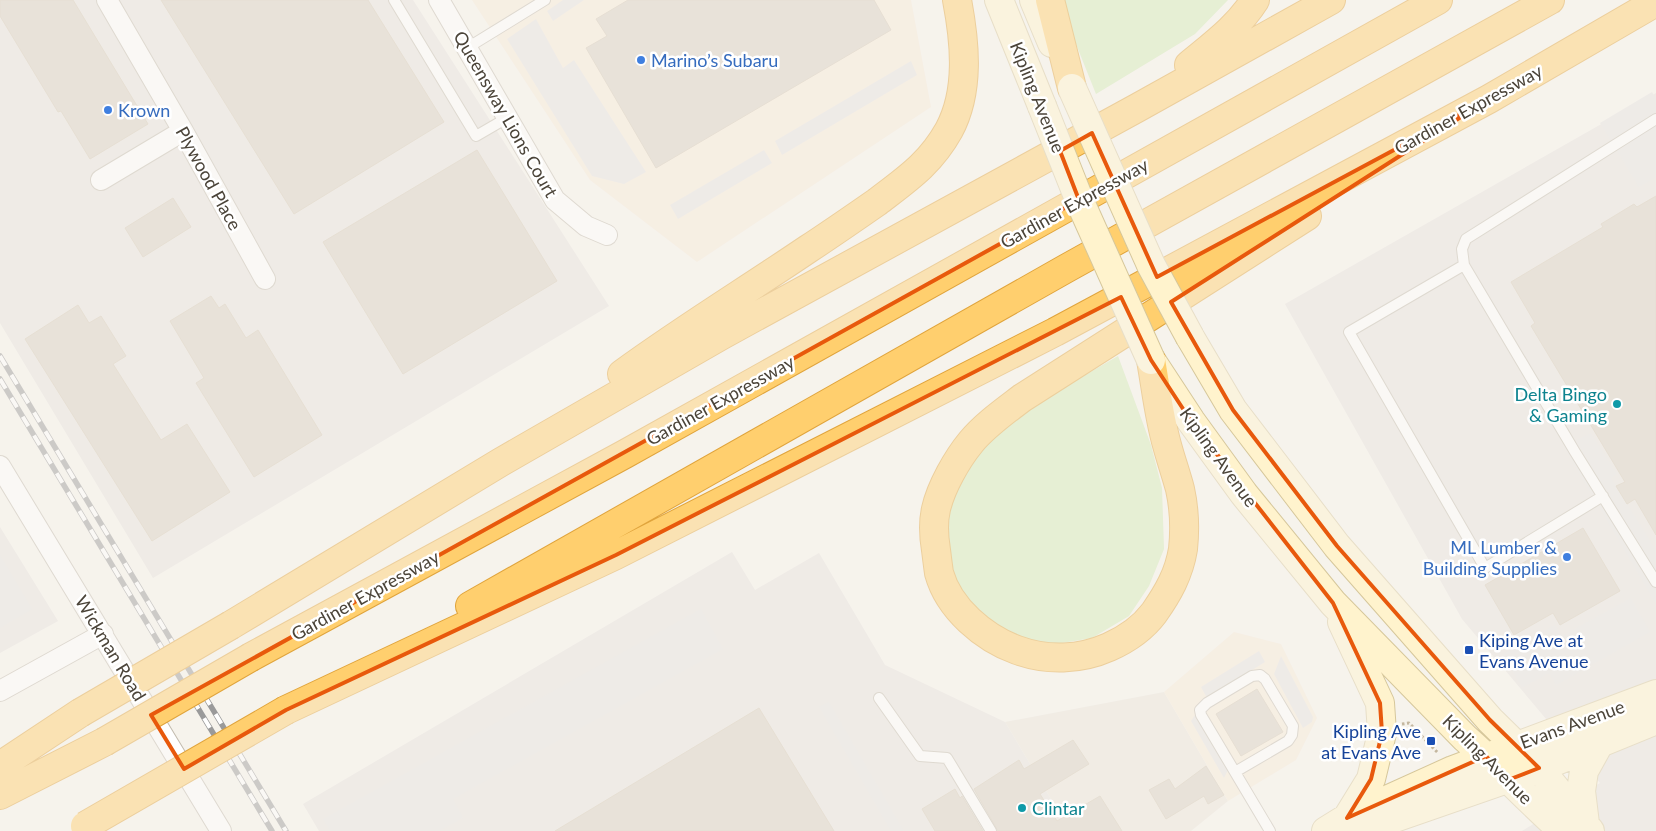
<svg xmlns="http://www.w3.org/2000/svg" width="1656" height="831" font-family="Lato,sans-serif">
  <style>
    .residential { fill: #eae5da }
    .commercial { fill: #f7ead8 }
    .industrial { fill: #e6e2dd }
    .green { fill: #d2eab5 }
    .parking { fill: #e5e3e0 }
    .building { fill: #d8cfc1; stroke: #d3c7b4 }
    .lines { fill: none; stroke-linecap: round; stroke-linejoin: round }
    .lane-casing { stroke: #c2bbae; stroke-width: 12 }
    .street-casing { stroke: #c2bbae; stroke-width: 22 }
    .secondary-casing { stroke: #d6c79b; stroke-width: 30 }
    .highway-casing { stroke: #e0a43c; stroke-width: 30 }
    .path { stroke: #c4b79f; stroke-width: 3; stroke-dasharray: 2.5 2.5; stroke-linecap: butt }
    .lane { stroke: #fff; stroke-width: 10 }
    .street { stroke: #fff; stroke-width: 20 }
    .secondary { stroke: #fff3cd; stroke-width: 28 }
    .highway { stroke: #ffcf6e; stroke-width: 28 }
    .rail-casing { stroke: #9a9a9a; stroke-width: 5.5 }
    .rail { stroke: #fff; stroke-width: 4; stroke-dasharray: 11; stroke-linecap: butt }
    .secondary-bridge-casing { stroke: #d6c79b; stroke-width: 30; stroke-linecap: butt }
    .highway-bridge-casing { stroke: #e0a43c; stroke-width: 30; stroke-linecap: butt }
    .secondary-bridge { stroke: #fff3cd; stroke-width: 28 }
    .highway-bridge { stroke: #ffcf6e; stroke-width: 28 }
    .marked { fill: none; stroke: #e8590c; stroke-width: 4; stroke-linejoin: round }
    .shop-dot { fill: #3f7fe0; stroke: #fff; stroke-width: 2 }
    .culture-dot { fill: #0f9aa8; stroke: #fff; stroke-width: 2 }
    .transit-dot { fill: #1a4fb4; stroke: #fff; stroke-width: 2 }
    .labels { text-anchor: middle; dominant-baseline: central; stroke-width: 5; stroke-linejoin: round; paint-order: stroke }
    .shop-label { font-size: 18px; fill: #366cbe; stroke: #fff; text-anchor: start }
    .street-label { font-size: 18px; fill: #4b4439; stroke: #fff }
    .culture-label { font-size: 18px; fill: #0d838f; stroke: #fff; text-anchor: end }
    .transit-label { font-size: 18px; fill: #164399; stroke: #fff; text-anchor: start }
  </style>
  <rect width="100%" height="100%" fill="#f6f3ec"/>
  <!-- residential -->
  <path class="residential" d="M1164 692 1228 801 1191 831H1070L1005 722Z"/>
  <!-- commercial -->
  <path class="commercial" d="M472 0H911L931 107 697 262 590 180Z
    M1234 632 1281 644 1317 718 1296 760 1228 801 1164 692Z"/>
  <!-- industrial -->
  <path class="industrial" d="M0 0H413L609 306 153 578 0 323Z
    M1656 93V831H1522L1600 783 1462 619 1285 304Z
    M0 527 58 621 0 653Z
    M732 552 755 590 819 553 885 665 1005 722 1070 831H319L303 804Z"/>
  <!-- green -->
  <path class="green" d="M1063 0H1228L1195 34 1096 94 1070 29Z
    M1118 356 1151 445 1162 488 1164 549 1149 586 1129 616 1092 638 1056 644 1020 640 986 623 958 592 946 562 945 515 958 481 985 441 1018 414Z"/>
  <!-- parking -->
  <path class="parking" d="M563 0H584L553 21 547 11Z
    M536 19 563 68 574 60 646 172 624 184 592 176 507 39Z
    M911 61 917 75 782 155 775 141Z
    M1652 92 1656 99V177L1639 187 1600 123Z
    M764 150 772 163 678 219 670 205Z
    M1591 433 1617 474 1611 478 1656 550V604L1564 447Z
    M0 555 32 609 0 628Z
    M1631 598 1650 632 1556 685 1549 673 1522 688 1503 654 1555 625 1562 636Z
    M701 609 723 649 453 799 463 818 439 831H330L323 819Z
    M1259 651 1265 662 1207 698 1201 687Z
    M1281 656 1313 717 1312 722 1303 728 1274 674Z
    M829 702 904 831H891L819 707Z
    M1197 712 1229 768 1224 778 1191 721Z"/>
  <!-- building -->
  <path class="building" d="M0 0H73L148 124 90 159 61 111 58 112 0 16Z
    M161 0H368L444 122 294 214Z
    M628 0H874L891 30 656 168 586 48 607 36 596 19Z
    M477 150 557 281 403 374 323 242Z
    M1656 196V535L1635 499 1627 504 1616 486 1625 482 1531 326 1535 323 1511 282 1603 227 1601 224 1634 204 1637 207Z
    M173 198 191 227 143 257 125 228Z
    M211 296 219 308 225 304 246 338 258 330 322 435 254 477 196 383 204 378 170 321Z
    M78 305 89 323 101 316 126 356 113 364 161 440 187 424 230 492 152 541 25 339Z
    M1583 528 1620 591 1560 625 1553 613 1514 635 1485 585Z
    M1257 689 1283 732 1241 756 1216 714Z
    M759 708 834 831H555Z
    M1073 740 1089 764 1040 794 1057 821 1100 796 1122 831H998L974 789 1019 760 1024 769Z
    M1206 766 1224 795 1208 804 1204 796 1166 819 1149 790 1169 779 1175 789Z
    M955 789 960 798 962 796 983 831H935L922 809Z"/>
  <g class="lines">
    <defs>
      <path id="lane" d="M394 0 476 136 507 118
        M467 48 545 0
        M1656 119 1466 239 1462 249 1464 265 1575 452 1656 582
        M1464 265 1349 332 1485 568 1603 496
        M879 698 920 756 947 758 991 831
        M1235 772 1288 741 1292 735 1293 726 1265 679 1260 675 1252 676 1207 703 1200 710 1201 715 1270 831"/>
      <path id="street" d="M107 0 183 131 265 279
        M439 0 555 200 586 226 607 235
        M101 180 183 131
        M0 466 221 831
        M0 691 103 634"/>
      <path id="secondary" d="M999 0 1042 106
        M1034 0 1052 43
        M1190 337 1233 410 1337 546 1490 720 1539 768 1590 831
        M1151 360 1191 421 1244 494 1333 603 1465 738C1499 768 1529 801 1563 831
        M1342 622 1380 703 1382 733 1371 779 1347 818
        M1585 824 1581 791 1584 771 1599 744
        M1326 831 1347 818 1453 770 1656 694
        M1357 831 1539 768 1656 720"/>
      <path id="highway" d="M1050 0 1072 88
        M1189 65C1213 45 1238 27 1255 0
        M1151 360C1156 388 1159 417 1167 445 1171 460 1176 474 1180 489 1184 507 1185 530 1183 549 1179 574 1168 593 1154 613 1142 629 1127 639 1109 647 1080 660 1047 661 1017 650 984 638 949 609 939 573 938 566 937 558 936 550 934 538 933 522 936 509 941 487 957 459 971 442 985 425 1005 411 1022 398L1307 216
        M622 374C682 330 746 291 808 249 831 234 854 218 877 202 907 179 930 164 949 130 970 91 965 42 957 0
        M470 606 1067 268 1550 0
        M231 625 501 462 722 335 1137 108 1331 0
        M251 657 625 454 1438 0
        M286 710 616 555 1055 332 1489 99 1656 2
        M0 766 80 713
        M0 795 104 742"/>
    </defs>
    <!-- lane casing -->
    <use href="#lane" class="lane-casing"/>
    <!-- street casing -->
    <use href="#street" class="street-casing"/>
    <!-- secondary casing -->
    <use href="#secondary" class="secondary-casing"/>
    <!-- highway casing -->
    <use href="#highway" class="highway-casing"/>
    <!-- path -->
    <path class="path" d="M1402 724 1409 723 1438 753"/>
    <!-- lane -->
    <use href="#lane" class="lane"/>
    <!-- street -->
    <use href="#street" class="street"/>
    <!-- secondary -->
    <use href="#secondary" class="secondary"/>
    <!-- highway -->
    <use href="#highway" class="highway"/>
    <defs>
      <path id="rail" d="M0 356 286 831
        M0 379 272 831"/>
    </defs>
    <!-- rail casing -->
    <use href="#rail" class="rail-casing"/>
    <!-- rail -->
    <use href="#rail" class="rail"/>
    <defs>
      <path id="secondary-bridge" d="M1072 88 1151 265 1190 337
        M1042 106 1081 204 1151 360"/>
      <path id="highway-bridge" d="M80 713 231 625
        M104 742 251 657
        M85 826 286 710"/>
    </defs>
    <!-- secondary-bridge casing -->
    <use href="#secondary-bridge" class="secondary-bridge-casing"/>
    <!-- highway-bridge casing -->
    <use href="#highway-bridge" class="highway-bridge-casing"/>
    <!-- secondary-bridge -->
    <use href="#secondary-bridge" class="secondary-bridge"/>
    <!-- highway-bridge -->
    <use href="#highway-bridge" class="highway-bridge"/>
  </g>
  <!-- marked area -->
  <path d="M0 0H1656V831H0ZM1489 99 1171 302 1233 410 1337 546 1490 720 1539 768 1508 780 1486 756 1347 818 1371 779 1382 733 1380 703 1333 603 1191 421 1151 360 1121 297 616 555 286 710 184 769 151 715 1079 200 1060 151 1092 133 1157 277Z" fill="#f6f3ec" fill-opacity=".55" fill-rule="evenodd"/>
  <path class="marked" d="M1489 99 1171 302 1233 410 1337 546 1490 720 1539 768 1508 780 1486 756 1347 818 1371 779 1382 733 1380 703 1333 603 1191 421 1151 360 1121 297 616 555 286 710 184 769 151 715 1079 200 1060 151 1092 133 1157 277Z"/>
  <!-- markers -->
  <g class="shop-dot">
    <circle cx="641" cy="60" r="5"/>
    <circle cx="108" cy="110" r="5"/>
    <circle cx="1567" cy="557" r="5"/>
  </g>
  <g class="culture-dot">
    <circle cx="1617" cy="404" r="5"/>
    <circle cx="1022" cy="808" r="5"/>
  </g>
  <g class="transit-dot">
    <rect x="1464" y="645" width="10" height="10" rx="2.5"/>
    <rect x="1426" y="736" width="10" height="10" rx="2.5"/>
  </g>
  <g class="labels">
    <!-- shop labels -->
    <g class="shop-label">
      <text x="651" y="60">Marino’s Subaru</text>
      <text x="118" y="110">Krown</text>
      <text x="1557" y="547" text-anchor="end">ML Lumber &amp;<tspan x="1557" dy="21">Building Supplies</tspan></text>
    </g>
    <!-- street labels -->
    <g class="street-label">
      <text transform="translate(1038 97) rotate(68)">Kipling Avenue</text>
      <text transform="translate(1468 109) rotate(-29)">Gardiner Expressway</text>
      <text transform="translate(506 114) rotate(60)">Queensway Lions Court</text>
      <text transform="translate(209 178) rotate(61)">Plywood Place</text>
      <text transform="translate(1074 203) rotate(-29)">Gardiner Expressway</text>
      <text transform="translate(720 400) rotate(-29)">Gardiner Expressway</text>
      <text transform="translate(1219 457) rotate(54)">Kipling Avenue</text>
      <text transform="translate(365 595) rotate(-29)">Gardiner Expressway</text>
      <text transform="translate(111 648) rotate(59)">Wickman Road</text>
      <text transform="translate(1572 724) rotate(-20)">Evans Avenue</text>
      <text transform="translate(1488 759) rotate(45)">Kipling Avenue</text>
    </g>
    <!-- culture labels -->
    <g class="culture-label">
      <text x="1607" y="394">Delta Bingo<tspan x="1607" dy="21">&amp; Gaming</tspan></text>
      <text x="1032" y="808" text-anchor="start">Clintar</text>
    </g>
    <!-- transit labels -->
    <g class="transit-label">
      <text x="1479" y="640">Kiping Ave at<tspan x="1479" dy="21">Evans Avenue</tspan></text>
      <text x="1421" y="731" text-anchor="end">Kipling Ave<tspan x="1421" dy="21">at Evans Ave</tspan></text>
    </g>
  </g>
</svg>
